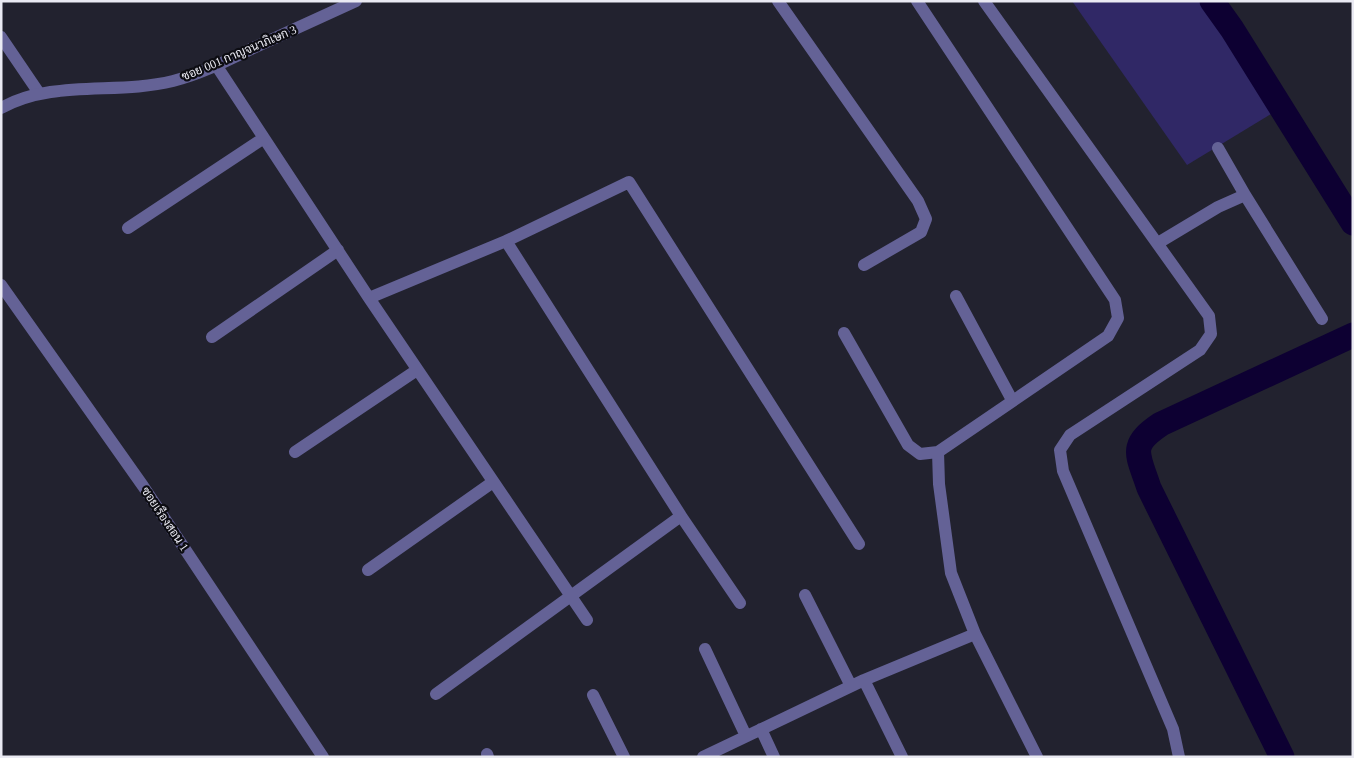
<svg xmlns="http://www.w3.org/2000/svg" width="1354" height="758" font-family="'Times New Roman',Sarabun,serif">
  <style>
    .green { fill: #302866 }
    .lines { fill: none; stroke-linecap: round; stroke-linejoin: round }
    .canal { stroke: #0d0032; stroke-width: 25 }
    .minor { stroke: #646296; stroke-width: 12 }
    .tertiary { stroke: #646296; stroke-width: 12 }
    .labels { text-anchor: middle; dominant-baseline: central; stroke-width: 4.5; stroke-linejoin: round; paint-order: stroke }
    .street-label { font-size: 12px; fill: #eaeaf3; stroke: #0c0c12 }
  </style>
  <rect width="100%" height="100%" fill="#22222f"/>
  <!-- green -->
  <path class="green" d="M1072 1H1225L1245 29 1271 114 1187 165Z"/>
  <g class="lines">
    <!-- canal -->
    <path class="canal" d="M1212 1 1232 29 1353 223
      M1282 757 1149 488C1138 454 1128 446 1161 424L1353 335"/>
    <!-- minor -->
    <path class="minor" d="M778 1 918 201 926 219 921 232 864 265
      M984 1 1209 316 1211 334 1200 350 1070 435 1060 450 1063 471 1173 729 1179 757
      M1 37 39 93
      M216 65 369 298 587 620
      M1218 148 1245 195
      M128 228 264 138
      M506 241 681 516 740 603
      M1158 243 1218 207 1245 195 1322 319
      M1 285 143 486 323 757
      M956 296 1012 400
      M369 298 506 241 629 182 859 544
      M844 333 908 445 920 454 938 452 1108 336 1118 318 1115 300 917 1
      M212 337 338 250
      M295 452 417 370
      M938 452 939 484 951 573 975 634 1037 757
      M368 570 493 482
      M805 595 851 686
      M705 649 746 736
      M864 680 902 757
      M436 694 681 516
      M593 695 624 757
      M761 729 774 757
      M487 754 488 757
      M703 757 864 680 975 634"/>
    <!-- tertiary -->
    <path class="tertiary" d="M1 108C53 79 117 95 173 81 201 74 226 61 251 49 286 33 321 17 356 1"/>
  </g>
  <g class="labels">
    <!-- street labels -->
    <g class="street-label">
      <text transform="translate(239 53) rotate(-23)">ซอย 001 กาญจนาภิเษก 3</text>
      <text transform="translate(165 519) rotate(56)">ซอยเรืองสอน 1</text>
    </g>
  </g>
  <!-- border -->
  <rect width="1354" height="758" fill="none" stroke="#eaeaf3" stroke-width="5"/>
</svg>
